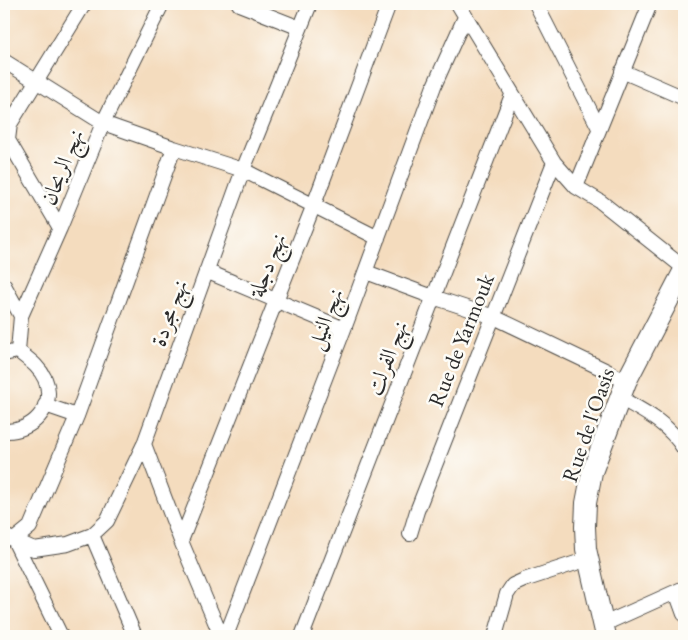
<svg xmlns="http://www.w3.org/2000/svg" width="688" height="640" font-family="'EB Garamond',Amiri,serif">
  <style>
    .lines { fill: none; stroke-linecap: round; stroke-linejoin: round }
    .street-casing { stroke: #494641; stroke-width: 16 }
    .secondary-casing { stroke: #494641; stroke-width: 22 }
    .street { stroke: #fff; stroke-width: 14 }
    .secondary { stroke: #fff; stroke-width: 20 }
    .labels { text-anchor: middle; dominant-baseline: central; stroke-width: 5; stroke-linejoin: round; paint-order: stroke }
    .street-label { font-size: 22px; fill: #2b2b2b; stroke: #fdfcf7 }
  </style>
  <rect width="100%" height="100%" fill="#fdfcf7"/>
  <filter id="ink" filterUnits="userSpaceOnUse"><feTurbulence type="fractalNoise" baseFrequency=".02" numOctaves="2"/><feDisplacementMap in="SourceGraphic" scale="10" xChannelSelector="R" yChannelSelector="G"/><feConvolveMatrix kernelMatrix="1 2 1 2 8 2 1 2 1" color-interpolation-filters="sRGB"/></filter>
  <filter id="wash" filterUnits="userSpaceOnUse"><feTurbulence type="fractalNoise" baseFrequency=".0096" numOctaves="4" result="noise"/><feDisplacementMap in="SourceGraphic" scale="20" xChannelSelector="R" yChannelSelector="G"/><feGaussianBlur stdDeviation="1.12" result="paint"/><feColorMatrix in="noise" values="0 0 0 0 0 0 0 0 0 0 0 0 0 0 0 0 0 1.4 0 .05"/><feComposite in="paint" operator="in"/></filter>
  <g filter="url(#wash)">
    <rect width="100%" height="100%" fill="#f4dcbe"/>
  </g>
  <g filter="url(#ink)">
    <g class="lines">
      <defs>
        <path id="street" d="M239 4 300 28
          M458 4 554 162 576 187 601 202 684 268
          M536 4 599 128
          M4 61 103 123 174 148 243 170 378 238
          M622 71 684 98
          M576 187 650 4
          M60 228 8 140 10 124 84 4
          M206 271 344 329
          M366 272 433 297 494 317 607 371 626 382
          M4 285 21 316
          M18 351 21 316 60 228 103 123 162 4
          M4 354 18 351
          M620 398C645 412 669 424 684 449
          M45 405 77 416
          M4 431C31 433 57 407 45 379 39 366 29 360 18 351
          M144 444 181 541 221 636
          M410 534 417 511 554 162
          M92 535 135 636
          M4 536 14 540 30 527 77 416 174 148
          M181 541 313 207 389 4
          M676 592 684 614
          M604 624 684 588
          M61 636 14 540 34 549 68 544 92 535 107 521 144 444 243 170 310 4
          M226 636 344 329 434 86 465 17
          M302 636 512 95
          M495 636 507 594 513 585 524 580 588 559"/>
        <path id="secondary" d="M606 636 586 549 585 527 586 503 592 472 626 382 684 270"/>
      </defs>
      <!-- street casing -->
      <use href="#street" class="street-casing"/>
      <!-- secondary casing -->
      <use href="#secondary" class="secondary-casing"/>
      <!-- street -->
      <use href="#street" class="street"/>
      <!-- secondary -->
      <use href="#secondary" class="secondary"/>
    </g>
  </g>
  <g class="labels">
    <!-- street labels -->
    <g class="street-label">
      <text transform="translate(62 167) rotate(-68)">نهج الريحان</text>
      <text transform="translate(267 265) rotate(-68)">نهج دجلة</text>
      <text transform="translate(169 313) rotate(-70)">نهج مجردة</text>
      <text transform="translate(325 319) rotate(-69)">نهج النيل</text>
      <text transform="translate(461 340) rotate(-68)">Rue de Yarmouk</text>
      <text transform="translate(387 358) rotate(-69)">نهج الفرلت</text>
      <text transform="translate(588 425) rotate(-71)">Rue de l'Oasis</text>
    </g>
  </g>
  <!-- margin -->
  <rect width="688" height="640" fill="none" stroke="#fdfcf7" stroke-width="20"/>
</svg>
